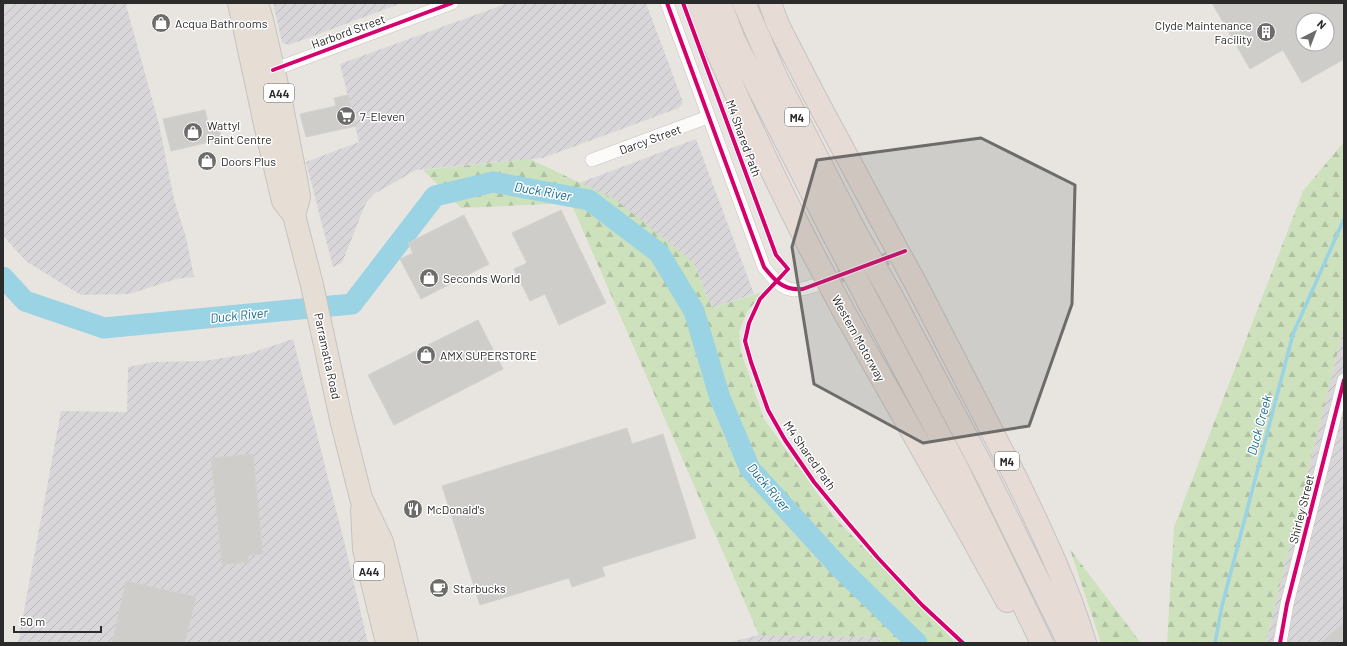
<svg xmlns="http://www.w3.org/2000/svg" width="1347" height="646" font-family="Barlow,sans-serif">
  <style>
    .industrial { fill: url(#industrial-furrows) }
    .forest { fill: url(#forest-firs) }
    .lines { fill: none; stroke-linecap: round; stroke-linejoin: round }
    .stream { stroke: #9ad3e4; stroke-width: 3.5 }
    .river { stroke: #9ad3e4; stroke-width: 21 }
    .building { fill: #cfcdca; stroke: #d3d1cd; fill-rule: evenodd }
    .minor-tunnel { stroke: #c2c0bd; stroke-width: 13; stroke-dasharray: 13 6; stroke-linecap: butt }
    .minor-casing { stroke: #c4c4c3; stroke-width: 14 }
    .trunk-casing { stroke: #c5c3c2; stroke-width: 24 }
    .motorway-casing { stroke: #c5c3c2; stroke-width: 24 }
    .minor { stroke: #fcfbfa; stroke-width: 13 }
    .trunk { stroke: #e6ded5; stroke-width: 22 }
    .motorway { stroke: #e7dcd5; stroke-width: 22 }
    .motorway-bridge-casing { stroke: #c5c3c2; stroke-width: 24; stroke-linecap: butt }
    .motorway-bridge { stroke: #e7dcd5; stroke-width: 22 }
    .cycleway-casing { stroke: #fff; stroke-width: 6 }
    .cycleway { stroke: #d6006c; stroke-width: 4 }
    .marked { fill: #6d6c6b; fill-opacity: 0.2; stroke: #6d6c6b; stroke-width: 3; stroke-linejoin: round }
    .labels { text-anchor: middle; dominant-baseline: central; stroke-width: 3; stroke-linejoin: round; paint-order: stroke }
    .shield { fill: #fff; stroke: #6b6b6b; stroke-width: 1 }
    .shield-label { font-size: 11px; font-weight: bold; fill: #2b2b2b }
    .poi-label { font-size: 12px; fill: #2b2b2b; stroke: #fff; text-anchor: start }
    .street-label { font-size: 12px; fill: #2b2b2b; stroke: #fff }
    .water-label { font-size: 13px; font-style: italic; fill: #176a92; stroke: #fff }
  </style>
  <defs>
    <pattern id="industrial-furrows" width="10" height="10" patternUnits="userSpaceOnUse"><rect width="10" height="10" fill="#d8d6d8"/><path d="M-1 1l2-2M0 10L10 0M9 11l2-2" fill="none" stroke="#bab8ba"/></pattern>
    <pattern id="forest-firs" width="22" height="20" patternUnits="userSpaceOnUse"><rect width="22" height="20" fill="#cce1bc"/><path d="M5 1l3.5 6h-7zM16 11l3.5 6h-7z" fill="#afc1a2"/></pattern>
  </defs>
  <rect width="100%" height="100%" fill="#e8e5e1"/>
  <!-- industrial -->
  <path class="industrial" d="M3 3H133L126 5 159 124 174 199 186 237 194 277 176 279 129 294 81 295 27 262 3 236Z
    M273 3H402L289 45 282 43Z
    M508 3H646L683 102 679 108 543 158 416 170 374 194 366 203 342 263 333 267 306 162 359 142 340 64Z
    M696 139 754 294 712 308 693 262 574 185Z
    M1344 326V643H1267L1268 633Z
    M293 339 344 541 368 643H18L61 411 127 412 128 367 153 362 203 361 248 354Z
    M759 635 879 637 881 643H727Z"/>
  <!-- forest -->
  <path class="forest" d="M1344 142V326L1268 633 1267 643H1167L1174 527 1303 191Z
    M530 159 616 200 693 262 712 308 763 292 747 312 739 332 741 352 764 419 835 518 956 643H882L879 637 759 635 571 203 461 208 423 170Z
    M1070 549 1141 643H1101Z"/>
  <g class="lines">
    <!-- stream -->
    <path class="stream" d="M1215 643 1222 606 1293 334 1344 219"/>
    <!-- river -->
    <path class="river" d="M3 277 25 301 104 328 352 304 435 196 493 182 589 200 659 253 694 311 720 398 750 469 840 568 917 643"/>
  </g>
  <!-- building -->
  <path class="building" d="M1212 3H1344V59L1302 83 1283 50 1250 69ZM1303 20H1327V44H1303Z
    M348 95 356 126 306 137 300 114 336 106 334 98Z
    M205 110 209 127 218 125 221 136 218 140 171 151 163 119Z
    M561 210 606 303 559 325 545 294 530 301 514 269 527 263 512 233Z
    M464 215 489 264 421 299 400 259 413 253 408 243Z
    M478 320 503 369 394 425 368 375Z
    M627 428 632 444 663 434 696 538 602 567 605 576 572 587 569 578 480 605 442 486Z
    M253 454 263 554 248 555 249 562 222 565 211 458Z
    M126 581 196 597 185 643H112Z
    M1344 623V643H1320Z"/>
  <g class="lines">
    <!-- minor-tunnel -->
    <path class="minor-tunnel" d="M822 283 905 252"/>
    <defs>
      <path id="minor" d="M667 3 764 267C771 276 781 289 794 290 801 290 810 287 816 285
        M273 70 452 3
        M592 160 708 117
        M1280 643 1287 604 1344 380"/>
      <path id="trunk" d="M239 3 265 124 283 201 294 215 312 285 341 419 361 498 382 542 407 643
        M257 3 262 20 282 107 297 184 299 197 294 215
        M362 509 364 549 387 643"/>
      <path id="motorway" d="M696 3C731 85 768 166 809 246
        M720 3 734 40 834 236
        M744 3 777 79 854 229
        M770 3 778 25 814 95 881 220
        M916 284C949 349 983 413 1016 478 1042 532 1068 586 1085 643
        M890 293 984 470 1069 643
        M868 301 957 468 1042 643
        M843 310 965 525 1007 601"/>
    </defs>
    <!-- minor casing -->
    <use href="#minor" class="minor-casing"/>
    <!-- trunk casing -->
    <use href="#trunk" class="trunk-casing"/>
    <!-- motorway casing -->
    <use href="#motorway" class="motorway-casing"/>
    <!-- minor -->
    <use href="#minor" class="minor"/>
    <!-- trunk -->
    <use href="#trunk" class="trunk"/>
    <!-- motorway -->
    <use href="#motorway" class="motorway"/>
    <defs>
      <path id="motorway-bridge" d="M881 220 916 284
        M854 229 890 293
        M834 236 868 301
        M809 246 843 310"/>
    </defs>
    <!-- motorway-bridge casing -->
    <use href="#motorway-bridge" class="motorway-bridge-casing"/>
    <!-- motorway-bridge -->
    <use href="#motorway-bridge" class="motorway-bridge"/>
    <defs>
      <path id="cycleway" d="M667 3 764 267C775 281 784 291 803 289L905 251
        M683 3 776 255 788 269 760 299 749 323 745 341 751 362 768 410 785 440 814 482 848 523 878 558 922 605 963 643
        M273 70 452 3
        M1280 643 1287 604 1344 380"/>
    </defs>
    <!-- cycleway casing -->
    <use href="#cycleway" class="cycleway-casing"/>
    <!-- cycleway -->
    <use href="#cycleway" class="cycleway"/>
  </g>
  <!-- marked area -->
  <path class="marked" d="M981 138 1075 185 1072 304 1029 426 923 443 814 384 792 247 817 160Z"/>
  <!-- icons -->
  <defs>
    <symbol id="shop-disc" viewBox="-11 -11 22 22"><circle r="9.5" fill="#6d6c6b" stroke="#fff"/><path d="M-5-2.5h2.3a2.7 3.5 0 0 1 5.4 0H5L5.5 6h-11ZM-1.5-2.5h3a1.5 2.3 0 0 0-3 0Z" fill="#fff"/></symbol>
    <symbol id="building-disc" viewBox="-11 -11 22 22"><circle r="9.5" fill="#6d6c6b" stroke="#fff"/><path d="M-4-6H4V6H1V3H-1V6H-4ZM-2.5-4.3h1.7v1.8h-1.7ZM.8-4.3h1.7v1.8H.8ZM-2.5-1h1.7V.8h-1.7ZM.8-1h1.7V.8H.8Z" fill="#fff"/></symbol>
    <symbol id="supermarket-disc" viewBox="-11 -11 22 22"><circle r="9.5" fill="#6d6c6b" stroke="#fff"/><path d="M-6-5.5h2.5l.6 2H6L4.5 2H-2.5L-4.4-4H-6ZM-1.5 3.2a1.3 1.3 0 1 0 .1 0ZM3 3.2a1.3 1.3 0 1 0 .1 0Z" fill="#fff"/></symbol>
    <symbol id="restaurant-disc" viewBox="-11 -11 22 22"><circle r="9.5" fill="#6d6c6b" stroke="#fff"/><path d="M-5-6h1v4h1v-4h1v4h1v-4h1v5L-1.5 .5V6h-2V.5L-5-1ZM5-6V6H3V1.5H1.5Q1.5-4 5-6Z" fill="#fff"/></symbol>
    <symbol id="cafe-disc" viewBox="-11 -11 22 22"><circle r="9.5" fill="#6d6c6b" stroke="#fff"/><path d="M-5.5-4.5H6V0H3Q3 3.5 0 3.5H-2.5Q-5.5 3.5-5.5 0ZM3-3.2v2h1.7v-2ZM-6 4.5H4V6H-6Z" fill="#fff"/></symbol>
  </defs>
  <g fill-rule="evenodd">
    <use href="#shop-disc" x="150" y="12" width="22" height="22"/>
    <use href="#building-disc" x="1255" y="21" width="22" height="22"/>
    <use href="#supermarket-disc" x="335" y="105" width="22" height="22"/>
    <use href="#shop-disc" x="182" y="121" width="22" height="22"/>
    <use href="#shop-disc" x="196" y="150" width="22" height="22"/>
    <use href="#shop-disc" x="418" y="267" width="22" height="22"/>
    <use href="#shop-disc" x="415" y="344" width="22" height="22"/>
    <use href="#restaurant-disc" x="402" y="498" width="22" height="22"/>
    <use href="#cafe-disc" x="428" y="577" width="22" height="22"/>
  </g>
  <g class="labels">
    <!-- shield labels -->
    <g class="shield">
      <rect x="264" y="84" width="30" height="18" rx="3"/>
      <rect x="785" y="108" width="24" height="18" rx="3"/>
      <rect x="995" y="452" width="24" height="18" rx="3"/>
      <rect x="354" y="562" width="30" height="18" rx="3"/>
    </g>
    <g class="shield-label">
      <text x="279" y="93">A44</text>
      <text x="797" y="117">M4</text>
      <text x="1007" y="461">M4</text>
      <text x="369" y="571">A44</text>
    </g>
    <!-- poi labels -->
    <g class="poi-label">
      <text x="175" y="23">Acqua Bathrooms</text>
      <text x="1252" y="25" text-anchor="end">Clyde Maintenance<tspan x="1252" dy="14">Facility</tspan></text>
      <text x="360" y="116">7-Eleven</text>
      <text x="207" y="125">Wattyl<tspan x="207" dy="14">Paint Centre</tspan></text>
      <text x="221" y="161">Doors Plus</text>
      <text x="443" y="278">Seconds World</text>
      <text x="440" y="355">AMX SUPERSTORE</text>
      <text x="427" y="509">McDonald's</text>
      <text x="453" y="588">Starbucks</text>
    </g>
    <!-- street labels -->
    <g class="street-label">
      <text transform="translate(348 31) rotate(-20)">Harbord Street</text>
      <text transform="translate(744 138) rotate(70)">M4 Shared Path</text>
      <text transform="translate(650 139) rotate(-20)">Darcy Street</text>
      <text transform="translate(859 338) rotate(61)">Western Motorway</text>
      <text transform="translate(328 356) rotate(78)">Parramatta Road</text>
      <text transform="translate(810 455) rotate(55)">M4 Shared Path</text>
      <text transform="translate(1301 509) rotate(-76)">Shirley Street</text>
    </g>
    <!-- water labels -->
    <g class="water-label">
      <text transform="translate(543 191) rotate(10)">Duck River</text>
      <text transform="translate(239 315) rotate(-6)">Duck River</text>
      <text transform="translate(1259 425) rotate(-75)">Duck Creek</text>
      <text transform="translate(769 487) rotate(50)">Duck River</text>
    </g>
  </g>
  <!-- border -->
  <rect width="1347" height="646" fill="none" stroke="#2b2b2b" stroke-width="8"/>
  <!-- north arrow -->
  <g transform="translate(1315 32) rotate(42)"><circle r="19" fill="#ffffff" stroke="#aaaaaa"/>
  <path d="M0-3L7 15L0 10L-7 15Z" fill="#6d6c6b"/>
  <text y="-6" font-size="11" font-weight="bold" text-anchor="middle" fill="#2b2b2b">N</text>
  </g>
  <!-- scale -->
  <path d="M14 626v6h87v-6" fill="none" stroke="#2b2b2b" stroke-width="2"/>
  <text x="20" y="626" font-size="12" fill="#2b2b2b" stroke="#ffffff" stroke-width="3" paint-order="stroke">50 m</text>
</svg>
